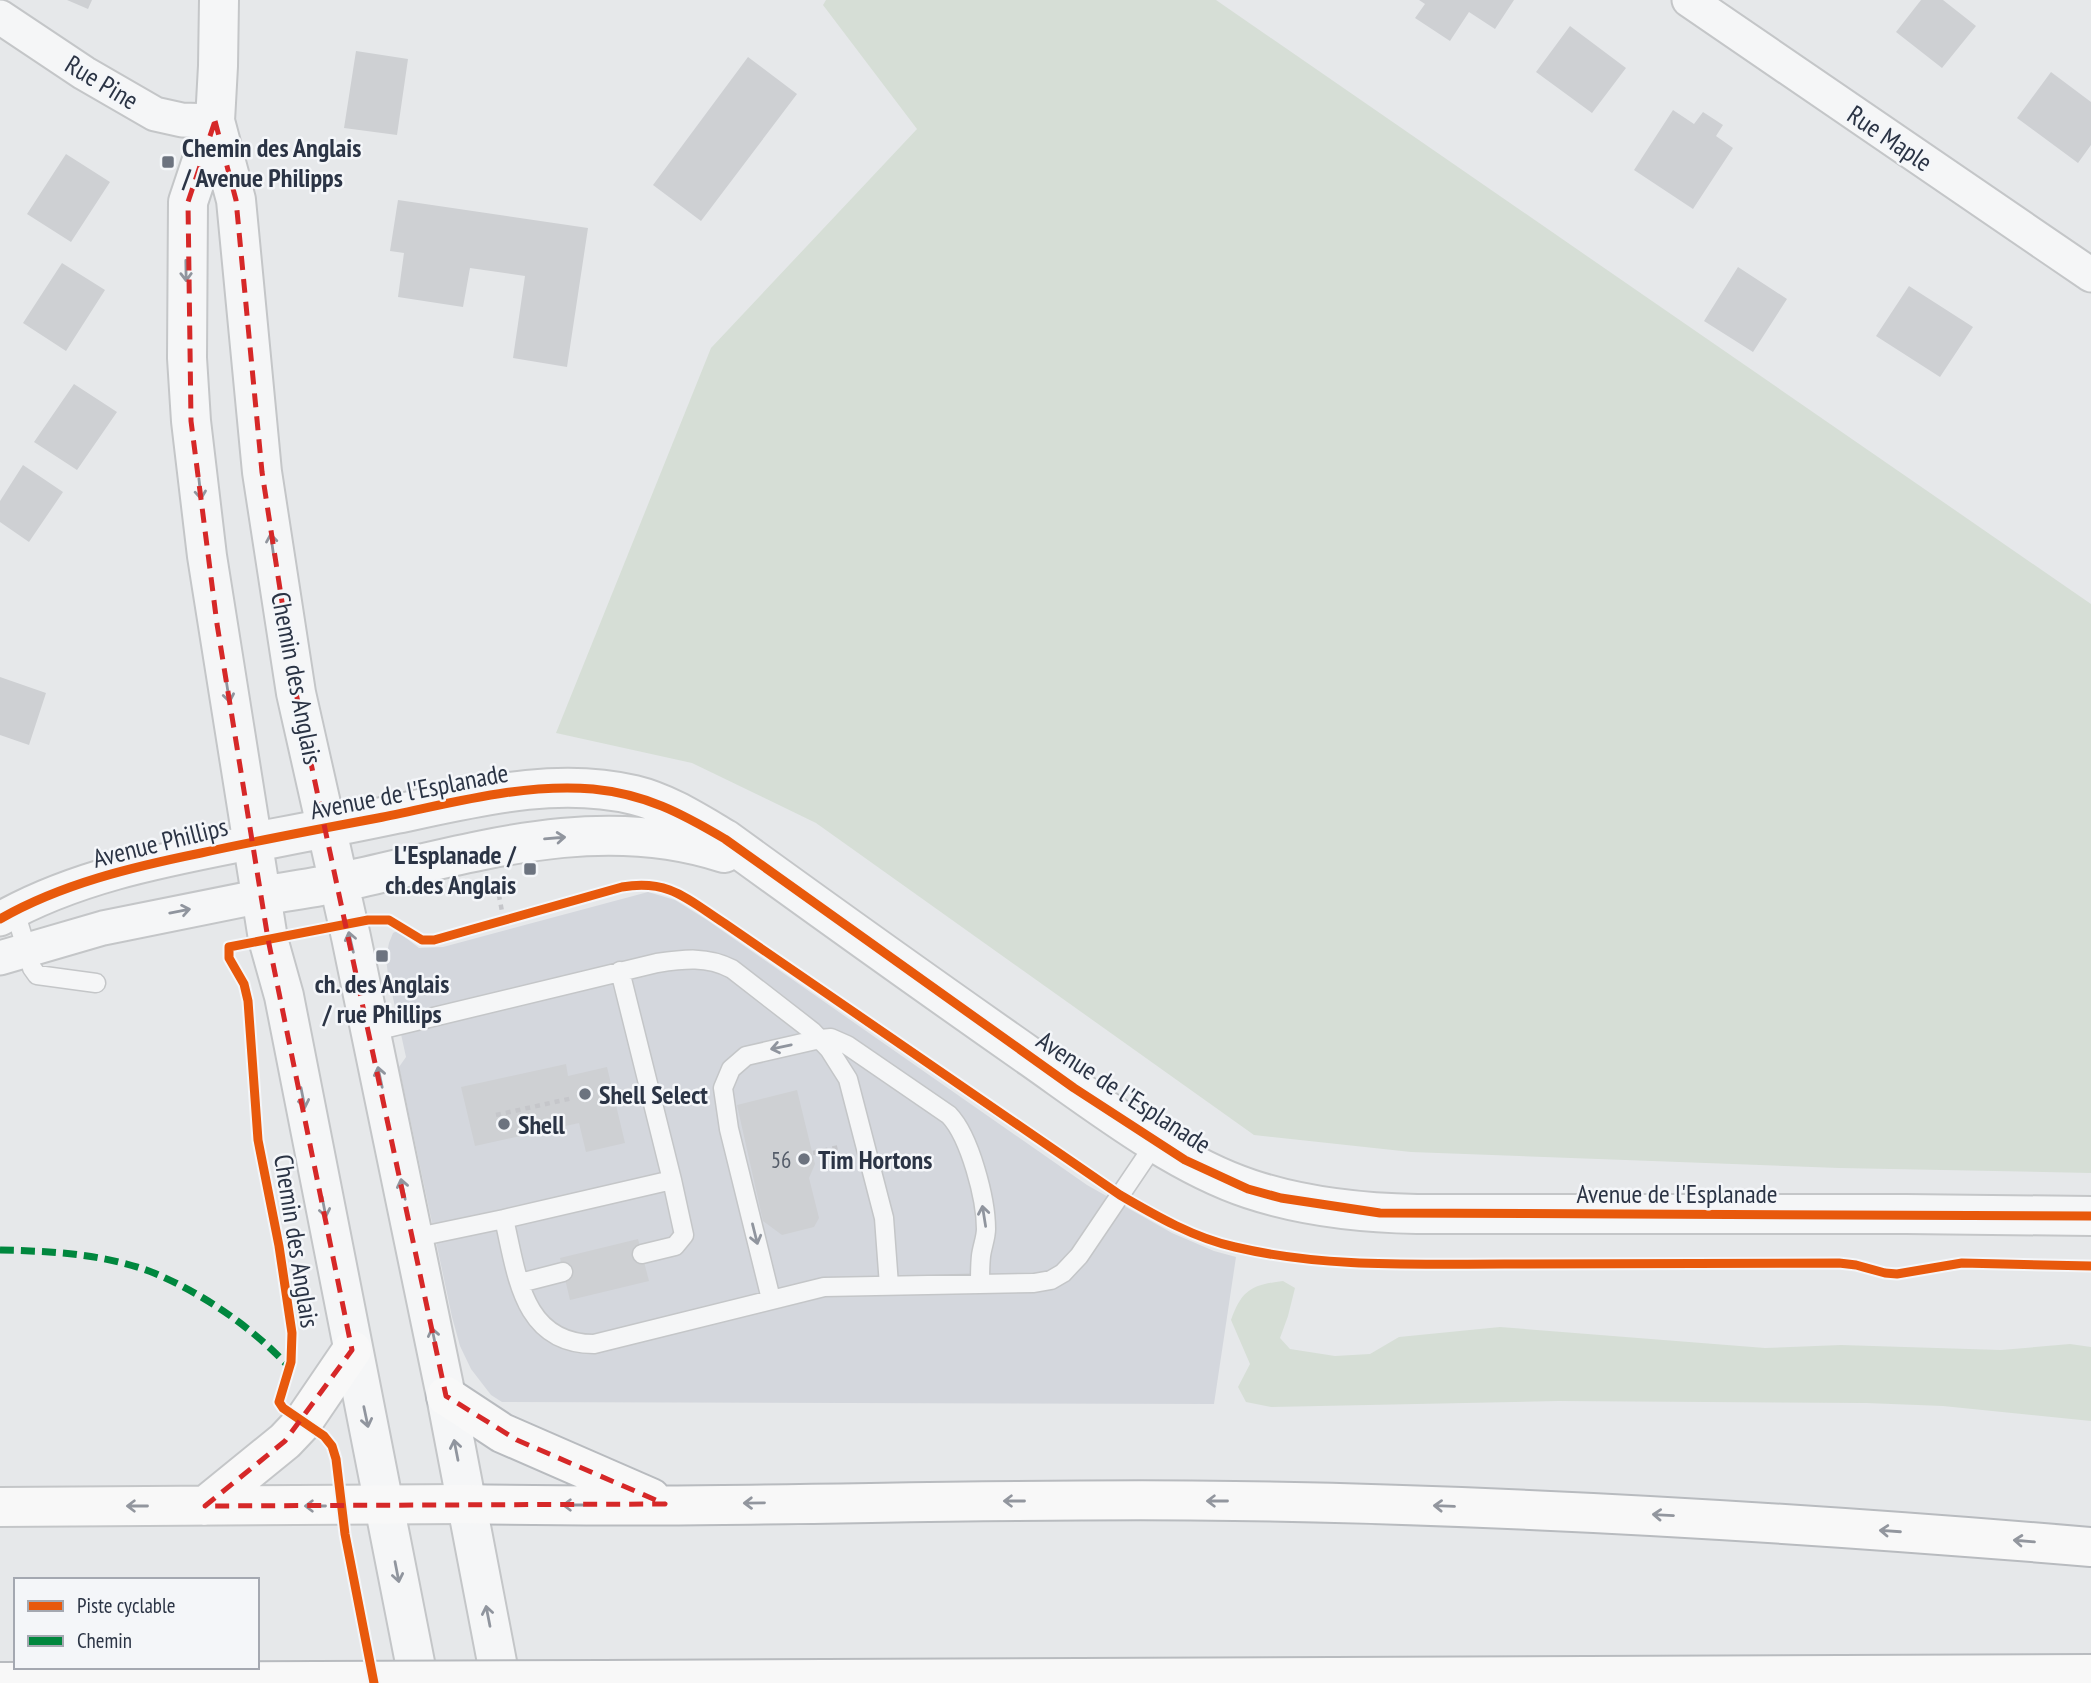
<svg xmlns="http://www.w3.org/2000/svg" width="2091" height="1683" font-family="'PT Sans Narrow',sans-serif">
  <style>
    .built { fill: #d4d7dd }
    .green { fill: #d6ded6 }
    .building { fill: #ced0d3 }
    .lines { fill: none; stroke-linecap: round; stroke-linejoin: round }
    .service-casing { stroke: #c4c6c8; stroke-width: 21 }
    .minor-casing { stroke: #c4c6c8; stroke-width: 37 }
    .tertiary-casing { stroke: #c4c6c8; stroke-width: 42 }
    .secondary-casing { stroke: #c4c6c8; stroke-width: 42 }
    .motorway-casing { stroke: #b8bbbf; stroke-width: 42 }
    .path { stroke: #c5c6ca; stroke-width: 4.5; stroke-dasharray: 5 5; stroke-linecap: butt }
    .service { stroke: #f5f6f7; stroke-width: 18 }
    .minor { stroke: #f5f6f7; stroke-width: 33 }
    .tertiary { stroke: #f5f6f7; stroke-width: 38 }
    .secondary { stroke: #f8f8f8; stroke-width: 38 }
    .motorway { stroke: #f8f8f8; stroke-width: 38 }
    .motorway-bridge-casing { stroke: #b8bbbf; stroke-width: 42; stroke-linecap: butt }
    .motorway-bridge { stroke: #f8f8f8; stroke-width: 38 }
    .quiet { stroke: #00873e; stroke-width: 7; stroke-dasharray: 14 7; stroke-linecap: butt }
    .cycleway-casing { stroke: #f4f6f9; stroke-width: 13 }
    .cycleway { stroke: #e8590c; stroke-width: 9 }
    .oneway { stroke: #90959e }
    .oneway2 { stroke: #92969e }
    .marked { fill: none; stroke: #d62828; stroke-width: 5; stroke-dasharray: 14 9; stroke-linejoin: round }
    .poi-dot { fill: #6c737f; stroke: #f4f6f9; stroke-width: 2.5 }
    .labels { text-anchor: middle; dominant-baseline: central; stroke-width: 5; stroke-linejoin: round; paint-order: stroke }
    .number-label { font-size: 23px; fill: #545c69 }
    .street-label { font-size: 26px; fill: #2b3445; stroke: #f4f6f9 }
    .poi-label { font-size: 26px; font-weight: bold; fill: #2b3445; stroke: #f4f6f9; text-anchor: start }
  </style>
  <rect width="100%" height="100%" fill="#e6e8ea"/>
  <!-- built -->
  <path class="built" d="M648 892 675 900 707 920 1087 1185 1172 1233 1214 1251 1236 1257 1214 1404 502 1402 491 1395 471 1369 460 1346 452 1317 399 1067 406 1057 388 975 386 958 389 943 393 933 397 931 419 948 443 947Z"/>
  <!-- green -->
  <path class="green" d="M826 0H1216L2091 604V1173L1839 1168 1411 1152 1254 1135 816 823 692 763 556 733 711 348 917 129 823 5Z
    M1283 1281 1295 1288 1288 1316 1280 1338 1290 1349 1335 1356 1370 1354 1399 1337 1500 1327 1765 1348 1841 1345 2001 1350 2070 1344 2091 1347V1421L1943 1406 1866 1403 1558 1401 1271 1407 1246 1402 1238 1387 1250 1364 1231 1320C1242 1290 1251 1285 1283 1281Z"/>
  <!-- building -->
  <path class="building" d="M67 0H92L88 9Z
    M1419 0H1514L1495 29 1469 12 1450 41 1415 18 1425 4Z
    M1921 0H1943L1976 26 1942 68 1896 32Z
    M1570 26 1626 68 1592 113 1536 72Z
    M356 51 408 59 397 135 344 128Z
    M748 57 797 94 701 221 653 185Z
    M2051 72 2091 102V145L2078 163 2017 118Z
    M1673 110 1694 124 1703 112 1723 125 1716 136 1733 148 1693 209 1634 170Z
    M66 154 110 182 71 242 27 214Z
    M398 200 588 228 567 367 513 358 525 276 470 268 463 307 398 297 404 253 390 251Z
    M62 263 105 290 66 351 23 323Z
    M1738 267 1787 299 1753 352 1704 321Z
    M1909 286 1973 327 1940 377 1876 336Z
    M74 384 117 412 77 470 34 442Z
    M23 465 63 492 29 542 0 522V501Z
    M0 677 46 693 29 745 0 735Z
    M566 1064 568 1076 607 1067 625 1143 586 1152 579 1123 475 1146 461 1087Z
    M797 1090 815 1164 809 1178 819 1218 814 1227 782 1235 763 1221 737 1105Z
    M638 1239 649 1281 570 1300 560 1258Z"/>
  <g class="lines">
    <defs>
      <path id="service" d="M15 911 32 968 37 975 96 983
        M371 1032 657 963C684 959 707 956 732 969L812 1031 829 1049 848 1079 884 1218 889 1285
        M504 1219 672 1180 620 971
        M413 1238 504 1219C517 1274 522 1344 594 1344L824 1287 1034 1283 1051 1280 1063 1273 1079 1256 1156 1142
        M642 1254 675 1246 684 1235 672 1180
        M520 1283 563 1272
        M771 1299 729 1129 723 1088 731 1069 746 1056 820 1039 831 1038 847 1045 949 1115C970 1137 986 1199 986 1229 986 1238 982 1247 981 1256 980 1265 980 1275 980 1284"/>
      <path id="minor" d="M1689 0 2091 275
        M0 17 84 73 155 114 182 120 215 121
        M0 919C77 875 168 859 254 842
        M0 958 103 928 262 896"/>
      <path id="tertiary" d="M219 0 218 66 215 121 188 202 187 358 191 421 207 556 268 939 284 996 419 1683
        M215 121 236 200 262 472 296 693 351 937 446 1396 501 1683
        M254 842C301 833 349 824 396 814 473 798 555 776 634 795 667 803 696 822 725 839 827 913 929 986 1032 1058 1096 1103 1176 1165 1250 1189 1304 1207 1361 1213 1417 1214H1906L2091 1216
        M262 896C288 891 315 888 341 882 467 855 596 811 724 853"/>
      <path id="secondary" d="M205 1506 285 1441 303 1422 352 1350
        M0 1507 466 1504"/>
      <path id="motorway" d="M446 1396 502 1433 651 1498
        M466 1504C721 1510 978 1497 1234 1501 1521 1505 1806 1523 2091 1547
        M603 1680 2091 1674
        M0 1682 318 1681"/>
    </defs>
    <!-- service casing -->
    <use href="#service" class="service-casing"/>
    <!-- minor casing -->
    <use href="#minor" class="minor-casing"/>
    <!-- tertiary casing -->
    <use href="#tertiary" class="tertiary-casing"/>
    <!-- secondary casing -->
    <use href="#secondary" class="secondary-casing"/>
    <!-- motorway casing -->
    <use href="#motorway" class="motorway-casing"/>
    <!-- path -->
    <path class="path" d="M497 885 504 922
      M496 1115 573 1098
      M813 1153 839 1147"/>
    <!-- service -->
    <use href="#service" class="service"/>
    <!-- minor -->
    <use href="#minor" class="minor"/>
    <!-- tertiary -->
    <use href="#tertiary" class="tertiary"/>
    <!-- secondary -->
    <use href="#secondary" class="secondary"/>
    <!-- motorway -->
    <use href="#motorway" class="motorway"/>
    <defs>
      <path id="motorway-bridge" d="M318 1681 603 1680"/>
    </defs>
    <!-- motorway-bridge casing -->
    <use href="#motorway-bridge" class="motorway-bridge-casing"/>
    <!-- motorway-bridge -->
    <use href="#motorway-bridge" class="motorway-bridge"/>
    <!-- quiet -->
    <path class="quiet" d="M0 1250C51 1251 106 1254 154 1273 204 1294 253 1328 290 1368"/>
    <defs>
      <path id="cycleway" d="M0 919C61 884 132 867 201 853 260 840 319 829 378 818 449 804 520 783 593 789 645 794 681 813 725 839L1074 1088 1185 1160 1248 1189 1281 1198 1380 1213 2091 1216
        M374 1683 345 1534 336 1459 332 1446 324 1436 283 1408 279 1402 291 1362 292 1333 279 1246 258 1140 248 1001 244 984 229 958V947L368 920H389L422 940H434L622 887C669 879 687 899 724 923L1120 1195C1156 1216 1194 1238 1235 1247 1324 1268 1415 1264 1505 1264 1616 1264 1727 1264 1839 1263L1856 1265 1885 1273 1897 1274 1962 1263 2091 1266"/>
    </defs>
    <!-- cycleway casing -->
    <use href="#cycleway" class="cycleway-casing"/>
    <!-- cycleway -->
    <use href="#cycleway" class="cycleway"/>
  </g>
  <!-- one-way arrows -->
  <defs><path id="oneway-shaft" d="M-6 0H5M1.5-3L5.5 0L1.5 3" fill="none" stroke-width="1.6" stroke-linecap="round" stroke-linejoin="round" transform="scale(1.75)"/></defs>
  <g class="oneway">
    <use href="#oneway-shaft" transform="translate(186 271) rotate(89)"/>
    <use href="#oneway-shaft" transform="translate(200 489) rotate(84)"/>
    <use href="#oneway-shaft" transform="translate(272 544) rotate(-98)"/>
    <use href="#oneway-shaft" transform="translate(228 692) rotate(81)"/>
    <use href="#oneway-shaft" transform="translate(555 838) rotate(-5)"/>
    <use href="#oneway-shaft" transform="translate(180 911) rotate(-11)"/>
    <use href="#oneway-shaft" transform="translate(351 942) rotate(-103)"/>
    <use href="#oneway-shaft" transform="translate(781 1047) rotate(168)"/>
    <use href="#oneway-shaft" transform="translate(380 1077) rotate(-102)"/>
    <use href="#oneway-shaft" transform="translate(303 1098) rotate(79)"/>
    <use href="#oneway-shaft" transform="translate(403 1189) rotate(-102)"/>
    <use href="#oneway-shaft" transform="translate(324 1207) rotate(79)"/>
    <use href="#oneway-shaft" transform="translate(984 1216) rotate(-99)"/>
    <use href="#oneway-shaft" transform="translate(755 1234) rotate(76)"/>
    <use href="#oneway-shaft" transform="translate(434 1338) rotate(-102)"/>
    <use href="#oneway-shaft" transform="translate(366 1417) rotate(78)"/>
    <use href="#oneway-shaft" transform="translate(456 1450) rotate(-101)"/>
    <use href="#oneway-shaft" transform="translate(397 1572) rotate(79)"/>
    <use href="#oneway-shaft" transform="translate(488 1616) rotate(-101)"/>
  </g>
  <g class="oneway2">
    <use href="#oneway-shaft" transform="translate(1014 1501) rotate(180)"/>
    <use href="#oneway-shaft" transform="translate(1217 1501) rotate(-180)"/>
    <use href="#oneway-shaft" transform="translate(754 1503) rotate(179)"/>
    <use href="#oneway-shaft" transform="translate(573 1505) rotate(180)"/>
    <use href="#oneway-shaft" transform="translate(137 1506) rotate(180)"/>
    <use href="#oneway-shaft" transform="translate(315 1506) rotate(180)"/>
    <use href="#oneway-shaft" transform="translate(1444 1506) rotate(-178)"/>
    <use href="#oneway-shaft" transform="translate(1663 1515) rotate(-177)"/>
    <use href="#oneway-shaft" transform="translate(1890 1531) rotate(-176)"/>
    <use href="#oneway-shaft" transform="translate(2024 1541) rotate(-175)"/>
  </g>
  <!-- marked area -->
  <path class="marked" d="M215 121 236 200 262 472 296 693 446 1396 517 1440 665 1504 205 1506 285 1441 352 1350 268 939 217 624 191 421 188 202Z"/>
  <!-- markers -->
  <g class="poi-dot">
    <rect x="161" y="155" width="14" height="14" rx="3.5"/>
    <rect x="523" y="862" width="14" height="14" rx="3.5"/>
    <rect x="375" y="949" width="14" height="14" rx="3.5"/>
    <circle cx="585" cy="1094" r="7"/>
    <circle cx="504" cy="1124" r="7"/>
    <circle cx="804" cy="1159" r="7"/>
  </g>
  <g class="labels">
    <!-- number labels -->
    <g class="number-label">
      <text x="781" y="1159">56</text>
    </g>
    <!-- street labels -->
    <g class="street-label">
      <text transform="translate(102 82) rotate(31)">Rue Pine</text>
      <text transform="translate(1890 138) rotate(34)">Rue Maple</text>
      <text transform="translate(297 678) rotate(79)">Chemin des Anglais</text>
      <text transform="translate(409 791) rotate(-11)">Avenue de l'Esplanade</text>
      <text transform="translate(160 842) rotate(-14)">Avenue Phillips</text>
      <text transform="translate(1124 1092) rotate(33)">Avenue de l'Esplanade</text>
      <text x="1677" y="1193">Avenue de l'Esplanade</text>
      <text transform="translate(297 1241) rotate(81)">Chemin des Anglais</text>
    </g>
    <!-- poi labels -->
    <g class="poi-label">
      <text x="182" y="147">Chemin des Anglais<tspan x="182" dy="30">/ Avenue Philipps</tspan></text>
      <text x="516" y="854" text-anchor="end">L'Esplanade /<tspan x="516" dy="30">ch.des Anglais</tspan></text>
      <text x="382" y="983" text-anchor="middle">ch. des Anglais<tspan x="382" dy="30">/ rue Phillips</tspan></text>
      <text x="599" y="1094">Shell Select</text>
      <text x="518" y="1124">Shell</text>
      <text x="818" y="1159">Tim Hortons</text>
    </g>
  </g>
  <!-- legend -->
  <rect x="14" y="1578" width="245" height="91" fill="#f4f6f9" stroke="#a4a8b1" stroke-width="2"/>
  <rect x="28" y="1601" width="35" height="10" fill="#e8590c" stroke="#a4a8b1" stroke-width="2"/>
  <text x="77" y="1613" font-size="21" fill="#2b3445">Piste cyclable</text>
  <rect x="28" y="1636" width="35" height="10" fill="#00873e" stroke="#a4a8b1" stroke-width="2"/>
  <text x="77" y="1648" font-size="21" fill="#2b3445">Chemin</text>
</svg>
